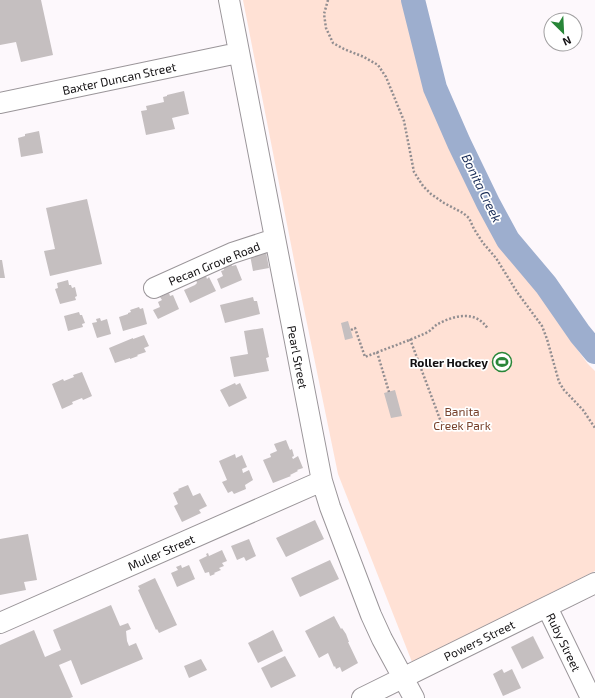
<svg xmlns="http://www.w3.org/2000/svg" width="595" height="698" font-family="'Exo 2',sans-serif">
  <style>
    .green { fill: #ffe1d5 }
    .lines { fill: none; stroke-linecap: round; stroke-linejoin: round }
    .river { stroke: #9daece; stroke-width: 24 }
    .building { fill: #c5bfc0 }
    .minor-casing { stroke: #9a9599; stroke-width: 22 }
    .path { stroke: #928e91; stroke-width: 2.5; stroke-dasharray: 2 2; stroke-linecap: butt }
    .minor { stroke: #fff; stroke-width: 20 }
    .labels { text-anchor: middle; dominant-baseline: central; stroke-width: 3.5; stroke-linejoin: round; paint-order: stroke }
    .street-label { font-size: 12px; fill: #121012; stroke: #fff }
    .poi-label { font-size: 12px; font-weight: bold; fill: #121012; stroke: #fff; text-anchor: end }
    .park-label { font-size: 12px; fill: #78432d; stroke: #fff }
    .water-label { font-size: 13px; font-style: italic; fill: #1b2e59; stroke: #fff }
  </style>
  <rect width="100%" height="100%" fill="#fdf8fc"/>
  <!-- green -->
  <path class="green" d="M243 0H408L429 91 475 185 507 245 541 287 563 330 588 364 595 371V571L412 662 338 474 296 270Z"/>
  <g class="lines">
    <!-- river -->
    <path class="river" d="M413 0 435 88 459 143 488 203 508 240 546 285 580 334 595 352"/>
  </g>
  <!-- building -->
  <path class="building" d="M0 0H41L53 55 21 62 16 42 0 45Z
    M184 91 189 114 172 118 175 129 146 135 141 111 147 110 146 106 164 102 163 97 167 96V95Z
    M39 131 43 153 21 157 18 138 25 136V134Z
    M87 199 102 264 50 276 44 251 55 249 46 208Z
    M266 252 269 268 253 271 250 255Z
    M0 260H2L5 278H0Z
    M231 264 232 266 236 265 242 280 221 289 217 279 223 276 221 271 224 270 223 267Z
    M206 276 207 279 209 277 216 291 190 303 184 290 195 285 197 283 196 280Z
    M68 280 69 285H71L72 288 75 287 77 296 75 297 76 300 60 304 55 289 58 288 57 283Z
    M169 293 170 296 173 295 179 309 158 319 153 310 160 307 158 302 162 300 160 297Z
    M253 297 254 301H257L260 314 225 323 220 305Z
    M139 307 140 309 143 308 147 324 123 331 119 317 128 314V313L131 312 130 310Z
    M79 312 80 315H82L85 323 82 324 83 327 68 331 64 316Z
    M100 318 101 321 107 319 111 334 97 338 92 323 97 322 96 319Z
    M348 321 353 338 345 340 341 323Z
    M263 328 269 357 266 358 269 371 234 377 230 357 248 354 244 331Z
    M144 335 149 346 144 348 146 352 137 355 138 356 130 359V358L115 363 109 348 133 338V339Z
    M82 372 92 396 83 400 82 398 72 402 73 404 62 409 52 384 63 379 64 381 74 377 73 375Z
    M235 383 236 385 240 383 247 398 229 407 220 390Z
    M395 390 402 416 391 418 384 393Z
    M286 440 290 450 292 449 294 456 292 457 293 459 298 456 303 468 297 470 298 471 290 475 291 476 273 483 263 460 271 457 270 454 277 451 274 444Z
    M235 454 236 458 242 455 247 467 242 469 243 473 249 470 253 480 245 485 246 489 234 494 232 491 228 493 222 482 227 480 219 461Z
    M188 485 193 496 200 493 207 506 199 510 201 513 182 522 174 506 178 504 173 493 179 490 178 489Z
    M315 520 324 539 286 557 276 538Z
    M28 534 37 580 24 582 26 590 0 595V539Z
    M249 539 256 556 246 561 244 557 237 560 231 546Z
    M222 550 227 561 222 563 224 566 219 568 221 570 214 573 215 574 210 576 209 572 205 573 199 560 207 556 206 554 208 553 209 556Z
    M330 560 339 579 300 597 291 578Z
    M181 565 182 568 189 565 195 579 177 587 171 573 178 570 176 567Z
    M155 578 177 625 159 633 157 629 156 630 138 590 140 589 138 586Z
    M111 605 120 626 128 623 131 629 126 631 127 641 129 646 136 643 143 659 81 685 71 660 59 665 73 697 70 698H0V645L34 630 45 657 61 650 53 630Z
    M334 616 341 629 342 628 346 634 349 642H348L358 663 342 672 340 667 336 669 335 666 334 667 328 653 319 658 305 631Z
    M273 630 283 651 258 663 248 643Z
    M533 636 544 658 522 669 511 647Z
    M285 656 296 676 271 688 261 668Z
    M201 659 207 670 189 678 184 666Z
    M502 669 504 673 512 669 521 688 503 696 493 674Z"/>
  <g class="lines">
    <defs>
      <path id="minor" d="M229 0 322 481 330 507 371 615 382 639 414 698
        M0 103 238 53
        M154 288 232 253 275 239
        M547 607 591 698
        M0 623 322 481
        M362 698 595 583"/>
    </defs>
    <!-- minor casing -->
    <use href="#minor" class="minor-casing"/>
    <!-- path -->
    <path class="path" d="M328 0 324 14 326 28 333 43 344 49 364 57 378 65 386 77 404 121 414 172 423 186 431 194 444 203 463 213 469 218 474 229 483 243 496 258 517 292 542 326 547 339 559 382 564 390 583 410 595 428
      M351 330 355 328 365 357C385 349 406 342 426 333 431 331 434 326 438 324 455 315 476 310 488 329
      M410 339 444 430
      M377 352 389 392"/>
    <!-- minor -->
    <use href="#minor" class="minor"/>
  </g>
  <!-- icons -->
  <defs>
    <symbol id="stadium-ring" viewBox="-11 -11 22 22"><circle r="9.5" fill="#fff" stroke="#288638" stroke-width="1.5"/><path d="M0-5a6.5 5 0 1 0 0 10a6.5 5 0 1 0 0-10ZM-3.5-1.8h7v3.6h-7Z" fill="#288638"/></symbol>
  </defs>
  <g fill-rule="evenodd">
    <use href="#stadium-ring" x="491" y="351" width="22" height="22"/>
  </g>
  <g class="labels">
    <!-- street labels -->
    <g class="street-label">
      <text transform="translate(119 78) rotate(-12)">Baxter Duncan Street</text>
      <text transform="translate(214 263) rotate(-22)">Pecan Grove Road</text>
      <text transform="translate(298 357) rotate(79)">Pearl Street</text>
      <text transform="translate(161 552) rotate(-24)">Muller Street</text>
      <text transform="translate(479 640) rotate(-26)">Powers Street</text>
      <text transform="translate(564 642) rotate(64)">Ruby Street</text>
    </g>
    <!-- poi labels -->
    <g class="poi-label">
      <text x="488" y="362">Roller Hockey</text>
    </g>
    <!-- park labels -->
    <g class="park-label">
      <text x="462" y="411">Banita<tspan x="462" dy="14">Creek Park</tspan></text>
    </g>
    <!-- water labels -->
    <g class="water-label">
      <text transform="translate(482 188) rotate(64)">Bonita Creek</text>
    </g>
  </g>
  <!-- north arrow -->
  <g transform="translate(563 32) rotate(156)"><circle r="19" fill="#ffffff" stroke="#a09fa0"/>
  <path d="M0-3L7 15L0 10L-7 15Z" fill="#288638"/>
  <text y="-6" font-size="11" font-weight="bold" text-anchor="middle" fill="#121012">N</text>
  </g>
</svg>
